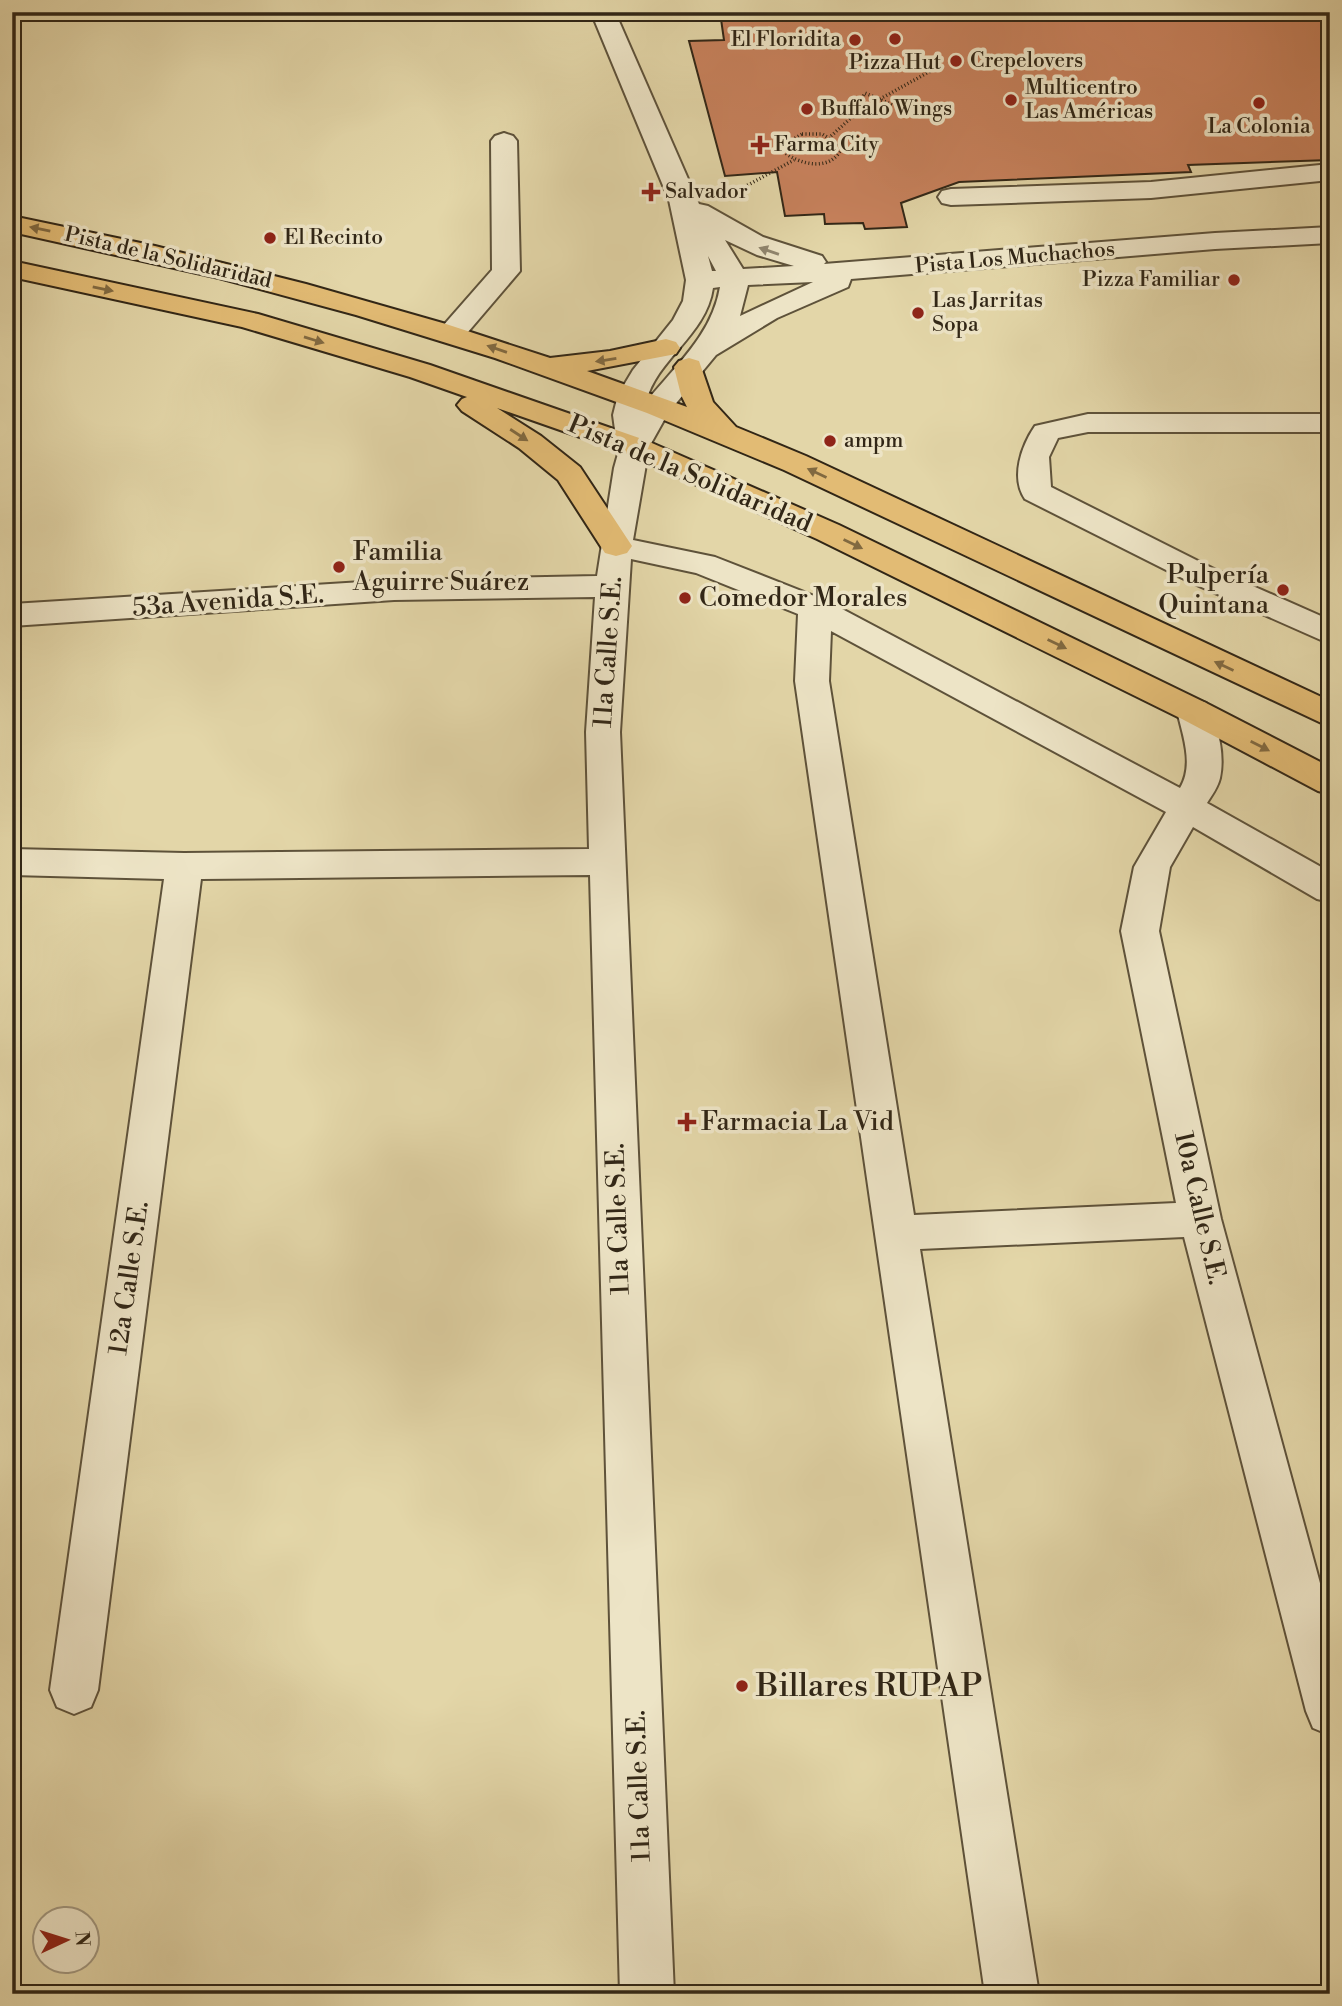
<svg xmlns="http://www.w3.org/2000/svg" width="1342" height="2006" font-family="'Libre Bodoni',serif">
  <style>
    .building { fill: #c7815c; stroke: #312616; stroke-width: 2 }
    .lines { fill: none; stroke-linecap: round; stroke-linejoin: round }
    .minor-casing { stroke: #5e523a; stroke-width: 4 }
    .major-casing { stroke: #312616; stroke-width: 4 }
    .path { stroke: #312616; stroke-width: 3.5; stroke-dasharray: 1 2.5; stroke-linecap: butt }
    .minor { fill: #ede4c6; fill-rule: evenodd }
    .major { fill: #e2bb74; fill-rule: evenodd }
    .oneway { fill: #816940 }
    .oneway2 { fill: #8f856e }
    .poi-dot { fill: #8f2418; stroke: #ede4c6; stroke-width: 2.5 }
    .labels { text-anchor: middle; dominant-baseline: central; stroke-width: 7; stroke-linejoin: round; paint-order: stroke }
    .far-poi-label { font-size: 21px; fill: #312616; stroke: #ede4c6; text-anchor: start }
    .far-street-label { font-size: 21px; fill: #312616; stroke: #ede4c6 }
    .street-label { font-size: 26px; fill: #312616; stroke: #ede4c6 }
    .poi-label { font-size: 26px; fill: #312616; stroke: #ede4c6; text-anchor: start }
    .near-poi-label { font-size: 32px; fill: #312616; stroke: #ede4c6; text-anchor: start }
  </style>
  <rect width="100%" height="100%" fill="#e3d6a8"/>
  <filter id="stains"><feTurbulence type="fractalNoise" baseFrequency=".00286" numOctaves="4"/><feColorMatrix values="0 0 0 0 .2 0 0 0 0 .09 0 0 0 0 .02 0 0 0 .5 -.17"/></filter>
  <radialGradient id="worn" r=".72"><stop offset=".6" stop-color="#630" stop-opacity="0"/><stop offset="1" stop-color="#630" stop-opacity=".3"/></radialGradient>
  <!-- building -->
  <path class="building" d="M720 12H1330V160L1188 165 1191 172 959 182 901 203 907 227 865 229 863 223 825 224 824 214 785 216 777 172 725 176 689 41 724 40Z"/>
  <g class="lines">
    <defs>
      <path id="minor" d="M591 12H615L699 204 708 206 763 237 822 256 826 262 824 264 1215 233 1330 227V243L1215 249 851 279 848 287 777 318 716 355 668 413 649 447 633 540 715 557 827 601 1180 788C1194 765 1183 736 1177 711L1182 703 1194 699 1206 703C1218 723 1225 755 1220 778 1218 787 1212 795 1207 803L1330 872V902L1317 899 1193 827 1170 867 1159 931 1221 1219 1330 1620V1735L1313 1728 1306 1711 1184 1237 920 1249 1039 1994H985L795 681 798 614 696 573 631 559 620 732 674 1994H620L590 875 201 879 98 1690 91 1707 74 1714 57 1707 50 1690 164 879 12 875V849L184 853 589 849 586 732 595 597 394 600 12 626V604L394 580 597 576 614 468 621 443 616 437 613 415 618 395 633 370 673 320 683 301 686 280 669 200ZM725 240 757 255 794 266 743 269ZM708 256 716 271H712ZM813 282 740 316 748 285ZM720 287C712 335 675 366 646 402 656 359 706 336 713 288ZM831 631 1166 812 1134 867 1121 931 1176 1203 914 1215 829 681Z
        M504 133 513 136 517 141 520 271 462 339 452 342 442 339 438 333 442 327 492 270 491 141 495 136Z
        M1330 164V180L1151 198 951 205 942 203 938 197 942 191 951 189 1151 182Z
        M1088 414H1330V432H1088L1058 438 1049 457 1051 487 1212 568 1330 620V644L1190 582 1025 499C1010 477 1022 445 1035 426Z"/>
      <path id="major" d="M12 216 155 246 306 284 446 324 550 358 610 351 666 339 676 342 680 348 676 354 587 371 687 407 681 395 674 367 679 361 689 358 699 361 713 402 736 427 806 456 1330 701V727L784 470 647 413 495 358 356 315 219 278 12 232Z
        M12 261 258 314 430 365 645 440 839 525 1206 703 1330 767V794L1318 791 1182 719 817 539 623 452 497 408 541 436 580 467 632 546 627 553 616 556 605 553 558 480 519 448 462 411 457 405 462 399 467 397 410 377 242 327 12 277Z"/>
    </defs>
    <!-- minor casing -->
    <use href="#minor" class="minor-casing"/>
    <!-- major casing -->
    <use href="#major" class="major-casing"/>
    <!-- path -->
    <path class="path" d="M880 99 936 68
      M853 117 891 106
      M802 134H822L842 146C834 172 800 166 783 151V145Z
      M831 136 852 117 865 93 893 105
      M735 192 794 160"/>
    <!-- minor -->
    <use href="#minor" class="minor"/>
    <!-- major -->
    <use href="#major" class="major"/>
  </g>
  <!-- one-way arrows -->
  <defs><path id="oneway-solid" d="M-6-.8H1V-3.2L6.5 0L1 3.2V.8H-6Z" transform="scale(1.75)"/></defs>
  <g class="oneway">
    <use href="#oneway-solid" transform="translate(40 229) rotate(-169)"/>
    <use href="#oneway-solid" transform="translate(103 289) rotate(12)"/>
    <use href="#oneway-solid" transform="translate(314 340) rotate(17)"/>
    <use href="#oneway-solid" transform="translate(497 349) rotate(-161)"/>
    <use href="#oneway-solid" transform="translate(606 360) rotate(171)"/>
    <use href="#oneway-solid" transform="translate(519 435) rotate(33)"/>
    <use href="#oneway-solid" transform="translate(817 473) rotate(-155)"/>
    <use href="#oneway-solid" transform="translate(853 544) rotate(26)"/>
    <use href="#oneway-solid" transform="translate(1057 644) rotate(26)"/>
    <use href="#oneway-solid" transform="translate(1224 666) rotate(-155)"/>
    <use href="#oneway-solid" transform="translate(1260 746) rotate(27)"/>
  </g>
  <use class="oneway2" href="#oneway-solid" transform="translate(769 251) rotate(-161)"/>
  <!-- markers -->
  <g class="poi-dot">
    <circle cx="895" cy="39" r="7"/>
    <circle cx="855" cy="40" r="7"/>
    <circle cx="956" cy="61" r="7"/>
    <circle cx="1011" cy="100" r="7"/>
    <circle cx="1259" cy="103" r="7"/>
    <circle cx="807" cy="109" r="7"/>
    <path d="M756.5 134.5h7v7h7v7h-7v7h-7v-7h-7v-7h7z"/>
    <path d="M647.5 181.5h7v7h7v7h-7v7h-7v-7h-7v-7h7z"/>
    <circle cx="270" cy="238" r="7"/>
    <circle cx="1234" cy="280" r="7"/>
    <circle cx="918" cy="313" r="7"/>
    <circle cx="830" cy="441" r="7"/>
    <circle cx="339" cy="567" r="7"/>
    <circle cx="1283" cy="590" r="7"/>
    <circle cx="685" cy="598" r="7"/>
    <path d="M683.5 1111.5h7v7h7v7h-7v7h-7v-7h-7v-7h7z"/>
    <circle cx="742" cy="1686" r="7"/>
  </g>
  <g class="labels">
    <!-- far-poi labels -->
    <g class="far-poi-label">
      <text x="841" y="40" text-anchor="end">El Floridita</text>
      <text x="970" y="61">Crepelovers</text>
      <text x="895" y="63" text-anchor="middle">Pizza Hut</text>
      <text x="1025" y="88">Multicentro<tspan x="1025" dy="24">Las Américas</tspan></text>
      <text x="821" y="109">Buffalo Wings</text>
      <text x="1259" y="127" text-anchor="middle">La Colonia</text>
      <text x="774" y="145">Farma City</text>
      <text x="665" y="192">Salvador</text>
      <text x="284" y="238">El Recinto</text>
      <text x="1220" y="280" text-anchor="end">Pizza Familiar</text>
      <text x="932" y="301">Las Jarritas<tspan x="932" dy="24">Sopa</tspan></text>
      <text x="844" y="441">ampm</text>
    </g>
    <!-- far-street labels -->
    <g class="far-street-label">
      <text transform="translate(168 258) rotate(13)">Pista de la Solidaridad</text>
      <text transform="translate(1015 258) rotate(-5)">Pista Los Muchachos</text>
    </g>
    <!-- street labels -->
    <g class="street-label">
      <text transform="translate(690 474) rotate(23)">Pista de la Solidaridad</text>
      <text transform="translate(228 601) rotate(-4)">53a Avenida S.E.</text>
      <text transform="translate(608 652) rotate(-86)">11a Calle S.E.</text>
      <text transform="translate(1200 1208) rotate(77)">10a Calle S.E.</text>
      <text transform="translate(618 1219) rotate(-92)">11a Calle S.E.</text>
      <text transform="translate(129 1278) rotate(-82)">12a Calle S.E.</text>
      <text transform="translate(639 1786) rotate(-92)">11a Calle S.E.</text>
    </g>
    <!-- poi labels -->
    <g class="poi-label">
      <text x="353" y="552">Familia<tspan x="353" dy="30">Aguirre Suárez</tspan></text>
      <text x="1269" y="575" text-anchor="end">Pulpería<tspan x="1269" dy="30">Quintana</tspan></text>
      <text x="699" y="598">Comedor Morales</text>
      <text x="701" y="1122">Farmacia La Vid</text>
    </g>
    <!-- near-poi labels -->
    <g class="near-poi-label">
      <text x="756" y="1686">Billares RUPAP</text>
    </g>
  </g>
  <!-- margin -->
  <rect width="1342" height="2006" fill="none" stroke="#e3d6a8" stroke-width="42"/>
  <rect x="14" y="14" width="1314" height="1978" fill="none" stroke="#312616" stroke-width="3.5"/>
  <rect x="21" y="21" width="1300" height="1964" fill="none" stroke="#312616" stroke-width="2"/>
  <!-- north arrow -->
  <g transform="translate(66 1940) rotate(86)"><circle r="33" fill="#ede4c6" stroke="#a29880" stroke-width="2"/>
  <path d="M0-5L12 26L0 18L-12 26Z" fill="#8f2418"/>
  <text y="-10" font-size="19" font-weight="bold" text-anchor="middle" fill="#312616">N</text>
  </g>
  <rect width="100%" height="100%" filter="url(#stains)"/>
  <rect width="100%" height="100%" fill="url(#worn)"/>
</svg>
